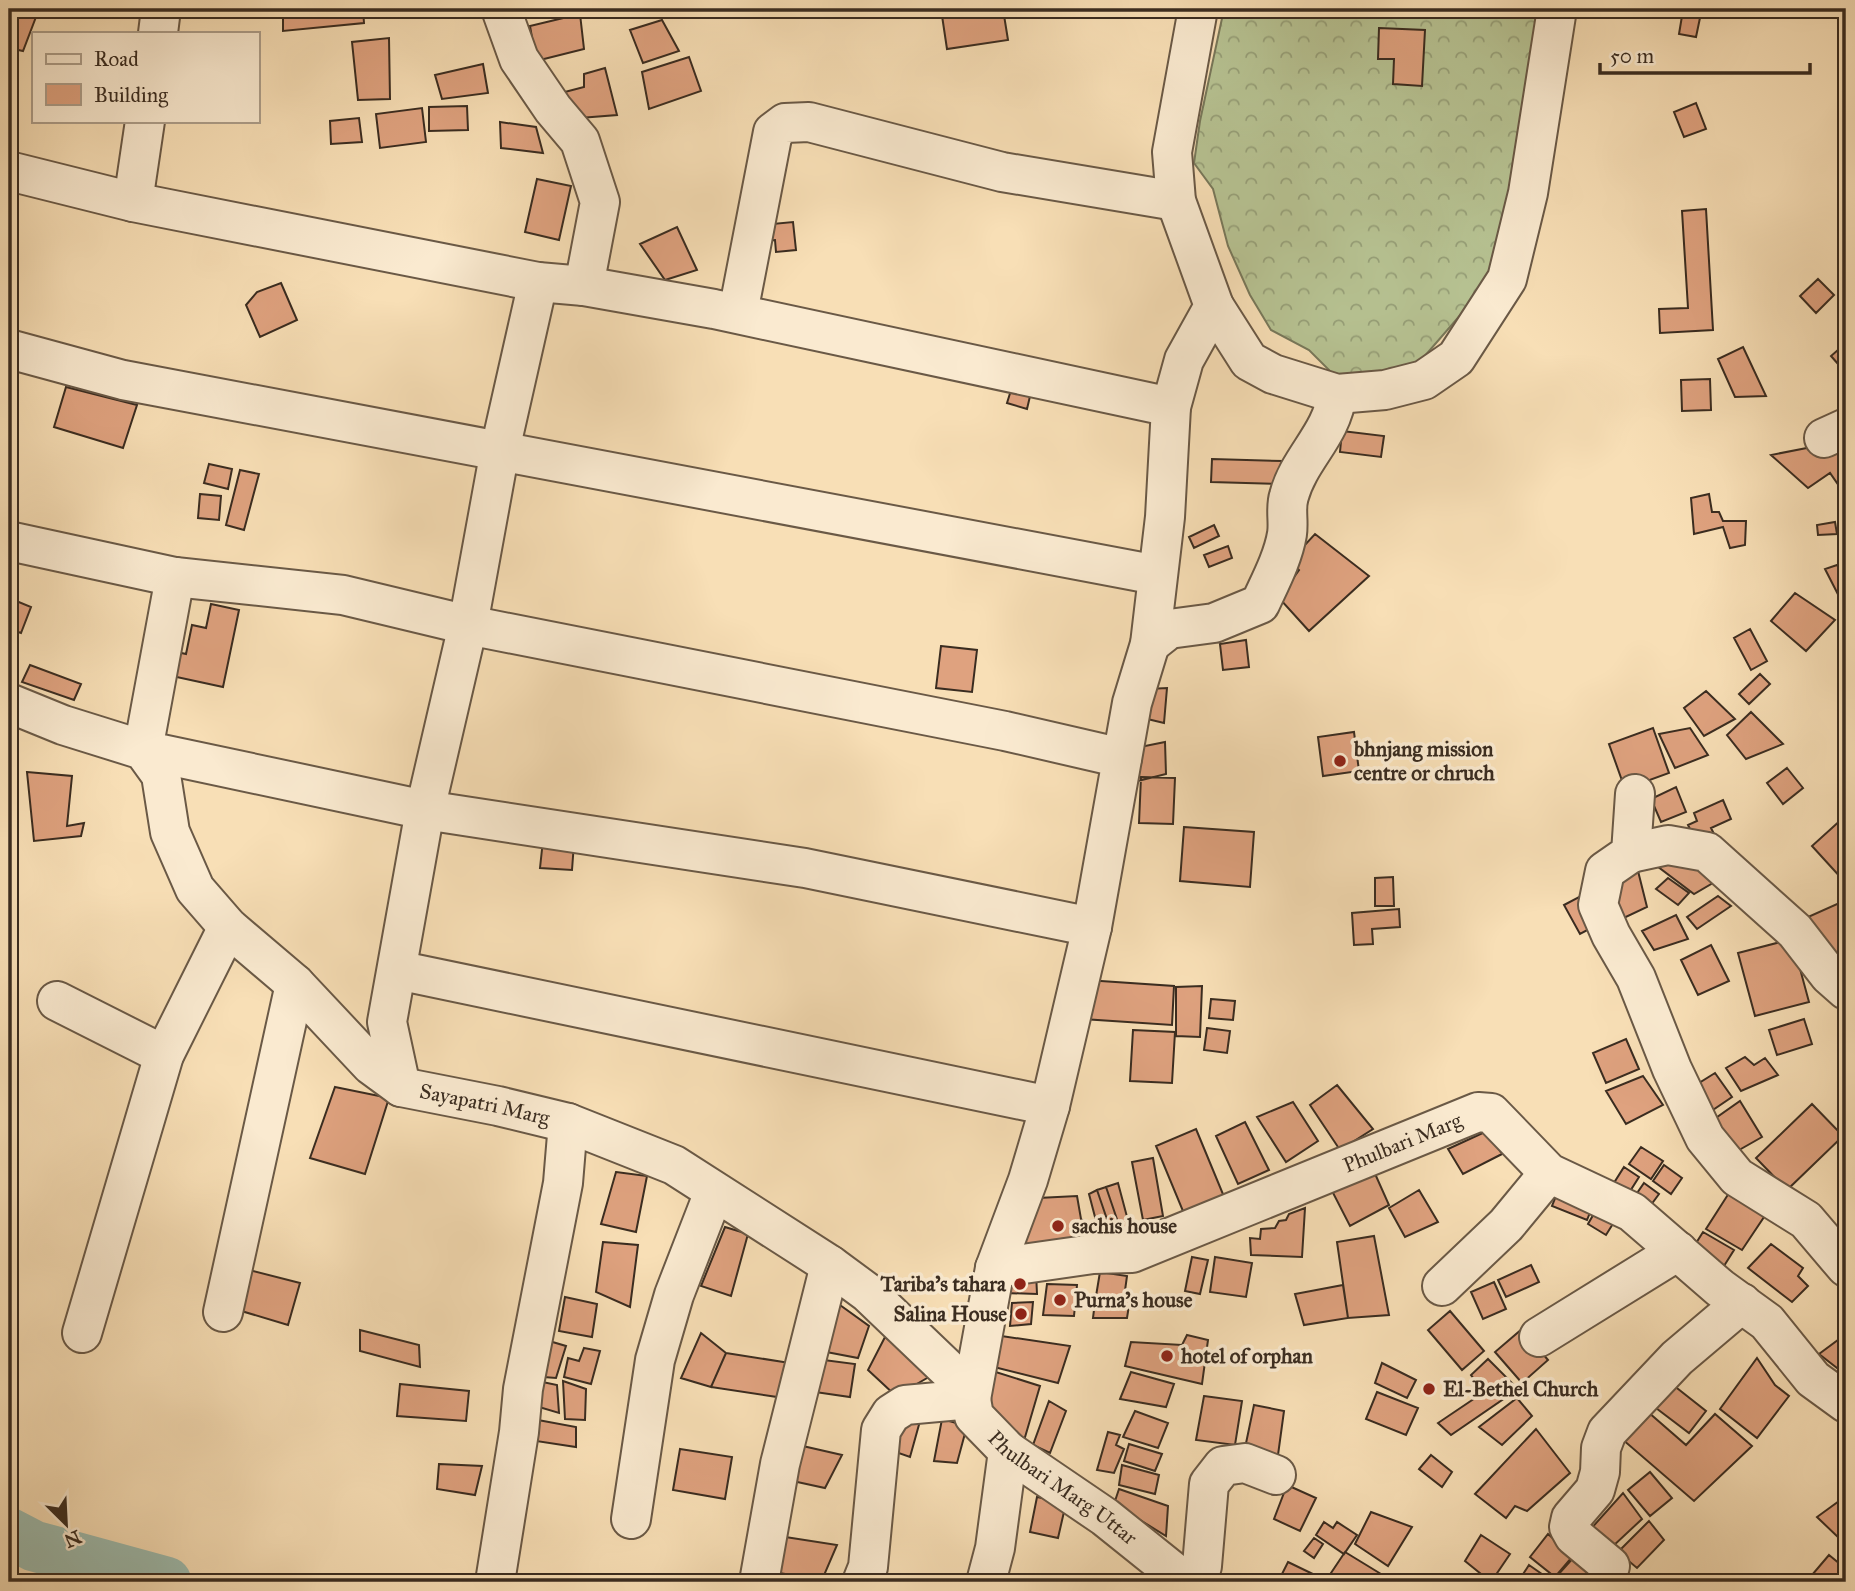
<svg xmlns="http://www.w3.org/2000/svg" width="1855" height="1591" font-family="'IM FELL Great Primer',serif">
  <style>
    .forest { fill: url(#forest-crowns); stroke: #78785a; stroke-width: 2 }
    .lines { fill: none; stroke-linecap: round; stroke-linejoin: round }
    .river { stroke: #9dbcaf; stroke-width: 51 }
    .building { fill: #dfa27f; stroke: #3a2c20; stroke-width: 2 }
    .minor-casing { stroke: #6a5946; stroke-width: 42 }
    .minor { stroke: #faead0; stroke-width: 38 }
    .poi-dot { fill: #8f2418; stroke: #faead0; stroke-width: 2.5 }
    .labels { text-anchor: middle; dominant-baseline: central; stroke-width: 7; stroke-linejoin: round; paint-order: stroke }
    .poi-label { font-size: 21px; font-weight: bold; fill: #3a2c20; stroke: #faead0; text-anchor: start }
    .street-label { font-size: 21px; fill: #3a2c20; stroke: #faead0 }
  </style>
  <defs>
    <pattern id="forest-crowns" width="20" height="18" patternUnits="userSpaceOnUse" patternTransform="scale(1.75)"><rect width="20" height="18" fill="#b7c393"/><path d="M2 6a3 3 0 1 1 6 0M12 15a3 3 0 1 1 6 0" fill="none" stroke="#969f78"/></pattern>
  </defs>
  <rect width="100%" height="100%" fill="#f8dfb6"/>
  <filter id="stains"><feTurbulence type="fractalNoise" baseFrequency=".00286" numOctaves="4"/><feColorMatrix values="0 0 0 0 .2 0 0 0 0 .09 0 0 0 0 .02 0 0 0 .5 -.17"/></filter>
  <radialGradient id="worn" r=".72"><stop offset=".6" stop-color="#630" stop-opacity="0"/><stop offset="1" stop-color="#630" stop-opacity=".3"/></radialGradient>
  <!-- forest -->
  <path class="forest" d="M1224 9H1547L1496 274 1410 373 1343 384 1309 350 1271 330 1250 295 1228 246 1213 189 1194 163 1200 121Z"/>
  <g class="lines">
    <!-- river -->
    <path class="river" d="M9 1533 34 1546 166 1582"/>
  </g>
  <!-- building -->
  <path class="building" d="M9 9H39L23 51 9 48Z
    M283 9H363L364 23 283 31Z
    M941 9H1003L1008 40 947 49Z
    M1683 10 1701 13 1696 37 1679 34Z
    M580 14 584 49 536 61 530 26Z
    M662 20 679 51 643 63 630 30Z
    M1379 28 1425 30 1422 86 1393 84 1394 59H1378Z
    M389 38 390 99 358 100 352 42Z
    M689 57 701 91 649 109 642 72Z
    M483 64 488 93 442 99 435 75Z
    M605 68 617 115 567 119 561 93 584 87V74Z
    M1696 103 1706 129 1684 137 1674 112Z
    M467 106 468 130 429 131V107Z
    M422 108 426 142 380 148 376 114Z
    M359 118 362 142 331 144 330 121Z
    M500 122 536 127 543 153 501 148Z
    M537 179 571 186 559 240 525 232Z
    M1706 209 1713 330 1660 333 1659 309 1688 308 1682 211Z
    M793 222 796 250 776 252 775 240 762 241 761 225Z
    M677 227 697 270 665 280 640 244Z
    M1818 279 1834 295 1816 313 1800 296Z
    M281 283 297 320 260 337 246 305 257 292Z
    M1846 343V373L1831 356Z
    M1743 347 1766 396 1735 397 1718 359Z
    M1710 379 1711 410 1682 411 1681 380Z
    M66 387 137 405 123 448 54 427Z
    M1012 387 1031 392 1027 409 1007 403Z
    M1342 431 1384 436 1381 457 1340 452Z
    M1827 444 1846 458V496L1830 473 1808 488 1771 455Z
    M1212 459 1283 461 1282 484 1211 482Z
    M209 464 232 469 228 489 204 483Z
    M240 470 259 474 244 530 226 525Z
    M200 494 221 496 219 520 198 518Z
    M1709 494 1712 512H1719L1723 521H1746L1745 545 1730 548 1723 527 1694 534 1691 498Z
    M1835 522 1837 534 1818 535 1817 525Z
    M1214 525 1219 536 1194 548 1189 537Z
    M1315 534 1369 576 1309 631 1279 598 1299 570 1290 561Z
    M1228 546 1232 558 1209 567 1204 555Z
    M1837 565 1846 580V610L1825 569Z
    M1795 593 1835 620 1806 651 1771 621Z
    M9 598 31 607 21 633 9 629Z
    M211 604 239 610 223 687 172 676 177 652 186 654 192 625 206 628Z
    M1750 629 1767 661 1751 670 1734 638Z
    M1246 640 1249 667 1223 670 1220 644Z
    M941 646 977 650 972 692 936 688Z
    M30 665 81 684 74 700 22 682Z
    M1760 674 1770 684 1749 704 1739 694Z
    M1167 688 1164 723 1139 717 1148 689Z
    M1706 691 1735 719 1704 736 1684 708Z
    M1751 712 1783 744 1746 759 1727 735Z
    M1653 728 1669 773 1625 789 1609 744Z
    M1690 728 1708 755 1675 768 1659 734Z
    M1354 732 1359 771 1323 776 1318 737Z
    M1165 742 1166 774 1138 781 1135 748Z
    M1787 768 1803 788 1783 804 1767 783Z
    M27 772 72 776 67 826 84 823 81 836 34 841Z
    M1141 777 1175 778 1173 824 1139 823Z
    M1676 787 1686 812 1661 822 1651 799Z
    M1723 800 1731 819 1711 828 1717 840 1695 839 1688 825 1697 821 1694 813Z
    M1843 818 1846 822V877L1843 880 1812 846Z
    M1184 827 1254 832 1250 887 1180 881Z
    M543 840 574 843 572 870 540 868Z
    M1667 846 1718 880 1694 894 1653 863Z
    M1635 859 1647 907 1611 924 1605 879Z
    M1393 877 1394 906H1375V878Z
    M1668 878 1689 893 1678 905 1656 889Z
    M1718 896 1731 906 1697 929 1687 917Z
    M1579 897 1595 926 1580 934 1564 905Z
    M1846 900V959L1828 967 1808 917Z
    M1399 909 1400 927 1372 929 1373 944 1354 945 1352 913Z
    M1676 915 1688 939 1654 950 1642 931Z
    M1792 939 1809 1002 1755 1016 1738 953Z
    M1711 945 1729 981 1698 995 1681 960Z
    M1086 980 1174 986 1172 1025 1083 1019Z
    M1202 986 1200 1037 1176 1036V987Z
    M1211 999 1235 1001 1233 1020 1209 1018Z
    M1804 1019 1812 1044 1777 1055 1769 1030Z
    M1207 1028 1230 1031 1227 1053 1204 1050Z
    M1133 1030 1175 1032 1172 1083 1130 1081Z
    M1626 1039 1639 1069 1606 1083 1593 1053Z
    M1745 1057 1754 1065 1765 1058 1778 1075 1741 1091 1726 1068Z
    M1715 1073 1732 1097 1701 1118 1688 1090Z
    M1643 1076 1663 1105 1626 1124 1606 1091Z
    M1337 1085 1373 1129 1340 1150 1310 1105Z
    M335 1087 389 1098 365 1174 310 1158Z
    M1740 1101 1762 1137 1725 1158 1703 1127Z
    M1293 1102 1318 1141 1286 1162 1257 1117Z
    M1812 1104 1843 1136 1787 1190 1756 1158Z
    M1245 1122 1269 1170 1238 1184 1216 1136Z
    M1196 1129 1225 1199 1185 1216 1156 1146Z
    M1487 1131 1502 1154 1463 1174 1448 1149Z
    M1641 1147 1663 1161 1651 1179 1629 1164Z
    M1153 1158 1163 1216 1143 1220 1132 1162Z
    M1664 1165 1682 1178 1671 1194 1653 1181Z
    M1372 1167 1389 1205 1350 1226 1330 1187Z
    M1624 1167 1639 1177 1627 1196 1612 1186Z
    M616 1172 647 1176 636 1232 601 1224Z
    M1118 1183 1130 1228 1121 1231 1106 1187Z
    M1644 1183 1659 1194 1648 1209 1633 1199Z
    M1106 1187 1121 1231H1111L1097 1190Z
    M1097 1190 1111 1231 1100 1236 1089 1194Z
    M1419 1190 1438 1222 1405 1237 1389 1208Z
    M1558 1191 1593 1205 1587 1220 1552 1206Z
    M1729 1193 1766 1214 1742 1250 1706 1229Z
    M1077 1196 1081 1219 1094 1229 1091 1243 1019 1259 1038 1198Z
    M1600 1203 1619 1214 1606 1235 1588 1224Z
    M1305 1208 1302 1257 1251 1255 1250 1238 1260 1239 1261 1229 1275 1228 1279 1221 1286 1220 1289 1214Z
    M725 1227 748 1234 731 1296 701 1286Z
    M1703 1232 1734 1250 1724 1266 1693 1248Z
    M1374 1236 1389 1315 1348 1318 1337 1242Z
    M603 1242 638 1245 630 1307 596 1292Z
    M1771 1244 1803 1268 1798 1276 1808 1286 1792 1302 1748 1268Z
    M1192 1257 1208 1260 1200 1294 1185 1291Z
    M1215 1257 1252 1263 1246 1297 1210 1292Z
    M1531 1265 1539 1282 1506 1297 1498 1280Z
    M249 1270 300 1283 288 1325 238 1310Z
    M1036 1272 1037 1294 1004 1293 1002 1274Z
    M1100 1272 1127 1276 1124 1298 1096 1296Z
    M1494 1282 1506 1309 1483 1319 1471 1292Z
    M1047 1284 1077 1285 1074 1316 1043 1315Z
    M1343 1285 1348 1318 1304 1325 1295 1294Z
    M565 1297 597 1304 592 1337 559 1331Z
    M1130 1299 1127 1318H1093L1095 1302Z
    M833 1300 869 1326 858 1358 821 1351Z
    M1033 1302 1031 1324 1010 1326 1012 1303Z
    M1450 1311 1484 1351 1462 1370 1428 1330Z
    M1522 1329 1548 1360 1522 1383 1495 1352Z
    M360 1330 419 1345 420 1367 360 1351Z
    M701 1333 726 1353 711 1387 681 1378Z
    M988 1334 1070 1346 1058 1383 982 1364Z
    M1846 1334V1375L1819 1354Z
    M1187 1335 1208 1340 1202 1384 1125 1366 1131 1342 1182 1345Z
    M885 1337 934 1374 896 1396 868 1370Z
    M539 1338 566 1346 556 1378 531 1376Z
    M584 1348 600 1351 591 1384 564 1377 568 1358 579 1361Z
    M726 1353 790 1363 784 1398 711 1387Z
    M1757 1358 1775 1385 1789 1396 1757 1438 1720 1409Z
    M816 1359 855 1364 850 1397 808 1391Z
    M1488 1359 1518 1389 1451 1435 1438 1423 1484 1392 1471 1375Z
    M1382 1363 1416 1380 1407 1398 1375 1383Z
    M983 1368 1040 1386 1023 1444 976 1405Z
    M1131 1372 1174 1384 1166 1407 1120 1399Z
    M533 1380 557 1385 559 1413 529 1404Z
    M563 1381 586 1389 585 1420 565 1419Z
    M1668 1381 1706 1411 1689 1433 1648 1402Z
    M400 1384 469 1391 466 1421 397 1416Z
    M1377 1392 1418 1408 1406 1435 1366 1419Z
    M1204 1396 1242 1401 1235 1445 1196 1440Z
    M1517 1398 1532 1416 1502 1445 1479 1427Z
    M1049 1401 1066 1411 1050 1453 1033 1445Z
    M1254 1405 1284 1411 1278 1455 1245 1448Z
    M1640 1405 1686 1445 1715 1414 1752 1446 1694 1501 1615 1433Z
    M1135 1411 1168 1423 1158 1448 1123 1437Z
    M899 1418 920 1421 910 1457 887 1449Z
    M942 1419 967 1426 957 1463 934 1461Z
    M538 1420 576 1427V1447L536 1441Z
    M1536 1429 1570 1473 1527 1511 1515 1506 1506 1518 1475 1494Z
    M1108 1432 1120 1435 1116 1445 1124 1449 1114 1473 1097 1470Z
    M794 1444 842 1455 825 1488 788 1480Z
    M1129 1444 1162 1454 1155 1471 1124 1461Z
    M680 1449 732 1457 725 1499 673 1490Z
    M1431 1455 1452 1472 1442 1487 1419 1469Z
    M439 1464 482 1466 475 1495 437 1489Z
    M1122 1465 1159 1475 1155 1494 1119 1485Z
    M1650 1472 1672 1498 1650 1516 1628 1490Z
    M1287 1485 1316 1498 1300 1531 1274 1519Z
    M1119 1489 1168 1506 1166 1536 1114 1504Z
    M1623 1493 1642 1519 1611 1548 1589 1531Z
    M1846 1496V1538L1842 1541 1817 1517Z
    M1037 1497 1066 1503 1058 1538 1030 1532Z
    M1371 1512 1412 1527 1388 1566 1355 1544Z
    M1649 1521 1664 1540 1637 1568 1618 1552Z
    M1324 1522 1333 1528 1337 1522 1357 1535 1344 1554 1316 1535Z
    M1548 1534 1573 1556 1555 1577 1530 1557Z
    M1481 1535 1510 1554 1491 1582 1465 1561Z
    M779 1536 837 1545 822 1580 773 1572Z
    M1314 1538 1323 1544 1314 1558 1304 1551Z
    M1345 1552 1381 1574 1376 1582H1325Z
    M1829 1555 1846 1569V1582H1806Z
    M1574 1557 1590 1576 1584 1582H1561L1556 1577Z
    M1288 1562 1315 1575 1312 1582H1278Z
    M1529 1565 1549 1579 1547 1582H1518Z"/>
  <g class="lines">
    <defs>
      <g id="minor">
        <path d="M501 9 519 59 553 109 580 141 600 202 584 286"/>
        <path d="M158 33 161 9"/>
        <path d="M9 171 133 202 538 282 584 286 714 309 1171 407"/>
        <path d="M133 202 145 121"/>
        <path d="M1214 306 1249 361 1273 374 1337 394 1385 390 1424 380 1456 358 1507 279 1528 193 1557 9"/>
        <path d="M738 313 773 132 785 123 809 122 1002 172 1176 201"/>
        <path d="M9 349 123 380 1157 575"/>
        <path d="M1824 438 1846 428"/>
        <path d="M9 541 175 577 343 595 468 625 1005 731 1122 758"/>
        <path d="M175 577 143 750 425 810 805 868 1092 927"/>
        <path d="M1150 644 1169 629 1214 623 1260 604C1270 582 1283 558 1287 534 1289 521 1285 508 1289 496 1299 458 1332 435 1337 394"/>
        <path id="s1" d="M9 703 63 725 143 750 161 775 170 832 195 889 228 927 295 984 371 1065 401 1087 498 1106 568 1123 674 1165 830 1265 868 1293 958 1379 971 1399 974 1416 1008 1451 1105 1517 1186 1582"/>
        <path d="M1635 794 1631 853 1605 871 1598 905 1611 935 1636 978 1672 1069 1705 1138 1737 1177 1806 1220 1846 1267"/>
        <path d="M1631 853 1668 845 1707 852 1795 931 1829 975 1846 990"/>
        <path d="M397 970 1050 1106"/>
        <path d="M57 1001 164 1055"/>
        <path d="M401 1087 387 1022 425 810 468 625 500 450 538 282"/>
        <path id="s2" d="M995 1268 1093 1254 1132 1253 1478 1112 1491 1113 1549 1173 1632 1212 1720 1288 1767 1322 1813 1379 1846 1403"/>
        <path d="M1442 1286 1506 1225 1549 1173"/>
        <path d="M223 1312 295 984"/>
        <path d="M82 1333 164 1055 228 927"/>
        <path d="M1539 1337 1678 1251"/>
        <path d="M631 1519 655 1360 674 1295 714 1192"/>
        <path d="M1610 1566 1574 1536 1569 1527 1571 1518 1595 1490 1600 1472 1601 1448 1607 1432 1677 1358 1742 1303"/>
        <path d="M495 1582 519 1432 523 1389 563 1183 568 1123"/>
        <path d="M759 1582 780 1464 830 1265"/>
        <path d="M862 1582 868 1567 881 1430 891 1414 905 1405 971 1399 995 1268 1028 1180 1050 1106 1092 927 1132 703 1150 644 1165 517 1171 407 1184 360 1214 306 1176 201 1172 152 1198 9"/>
        <path d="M986 1582 995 1548 1008 1451"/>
        <path d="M1197 1582 1202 1566 1209 1484 1223 1466 1245 1463 1276 1475"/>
      </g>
    </defs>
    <!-- minor casing -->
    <use href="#minor" class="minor-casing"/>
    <!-- minor -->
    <use href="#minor" class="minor"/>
  </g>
  <!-- markers -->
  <g class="poi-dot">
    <circle cx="1340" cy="761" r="7"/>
    <circle cx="1058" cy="1226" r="7"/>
    <circle cx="1020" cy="1284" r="7"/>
    <circle cx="1060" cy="1300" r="7"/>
    <circle cx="1021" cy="1314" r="7"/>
    <circle cx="1167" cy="1356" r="7"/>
    <circle cx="1429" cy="1389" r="7"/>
  </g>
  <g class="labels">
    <!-- poi labels -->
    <g class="poi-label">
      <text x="1354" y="749">bhnjang mission<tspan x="1354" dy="24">centre or chruch</tspan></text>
      <text x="1072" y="1226">sachis house</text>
      <text x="1006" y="1284" text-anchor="end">Tariba's tahara</text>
      <text x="1074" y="1300">Purna's house</text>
      <text x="1007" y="1314" text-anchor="end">Salina House</text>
      <text x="1181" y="1356">hotel of orphan</text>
      <text x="1443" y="1389">El-Bethel Church</text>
    </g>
    <!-- street labels -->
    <g class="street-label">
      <text stroke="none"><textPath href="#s1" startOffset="665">Sayapatri Marg</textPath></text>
      <text stroke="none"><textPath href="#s2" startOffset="430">Phulbari Marg</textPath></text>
      <text stroke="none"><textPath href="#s1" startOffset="1377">Phulbari Marg Uttar</textPath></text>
    </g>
  </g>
  <!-- margin -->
  <rect width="1855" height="1591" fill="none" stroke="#f8dfb6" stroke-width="35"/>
  <rect x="10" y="10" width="1834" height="1570" fill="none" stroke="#3a2c20" stroke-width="3.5"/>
  <rect x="18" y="18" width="1820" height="1556" fill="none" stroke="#3a2c20" stroke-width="2"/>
  <!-- legend -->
  <rect x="32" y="32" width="228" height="91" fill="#faead0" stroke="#ad9e8a" stroke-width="2"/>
  <rect x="46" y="54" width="35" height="10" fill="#faead0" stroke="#ad9e8a" stroke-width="2"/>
  <text x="94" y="66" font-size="21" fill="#3a2c20">Road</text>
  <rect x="46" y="84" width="35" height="21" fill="#dfa27f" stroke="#ad9e8a" stroke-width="2"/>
  <text x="94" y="102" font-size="21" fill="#3a2c20">Building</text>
  <!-- north arrow -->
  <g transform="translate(66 1524) rotate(156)" stroke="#faead0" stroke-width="5" paint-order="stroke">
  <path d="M0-5L12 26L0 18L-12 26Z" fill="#3a2c20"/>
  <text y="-10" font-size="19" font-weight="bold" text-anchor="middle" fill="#3a2c20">N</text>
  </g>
  <!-- scale -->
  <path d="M1600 63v10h210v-10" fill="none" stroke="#3a2c20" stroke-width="3.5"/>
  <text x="1610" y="63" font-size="21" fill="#3a2c20" stroke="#faead0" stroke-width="5" paint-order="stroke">50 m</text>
  <rect width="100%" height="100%" filter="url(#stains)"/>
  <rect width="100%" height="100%" fill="url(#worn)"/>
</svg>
